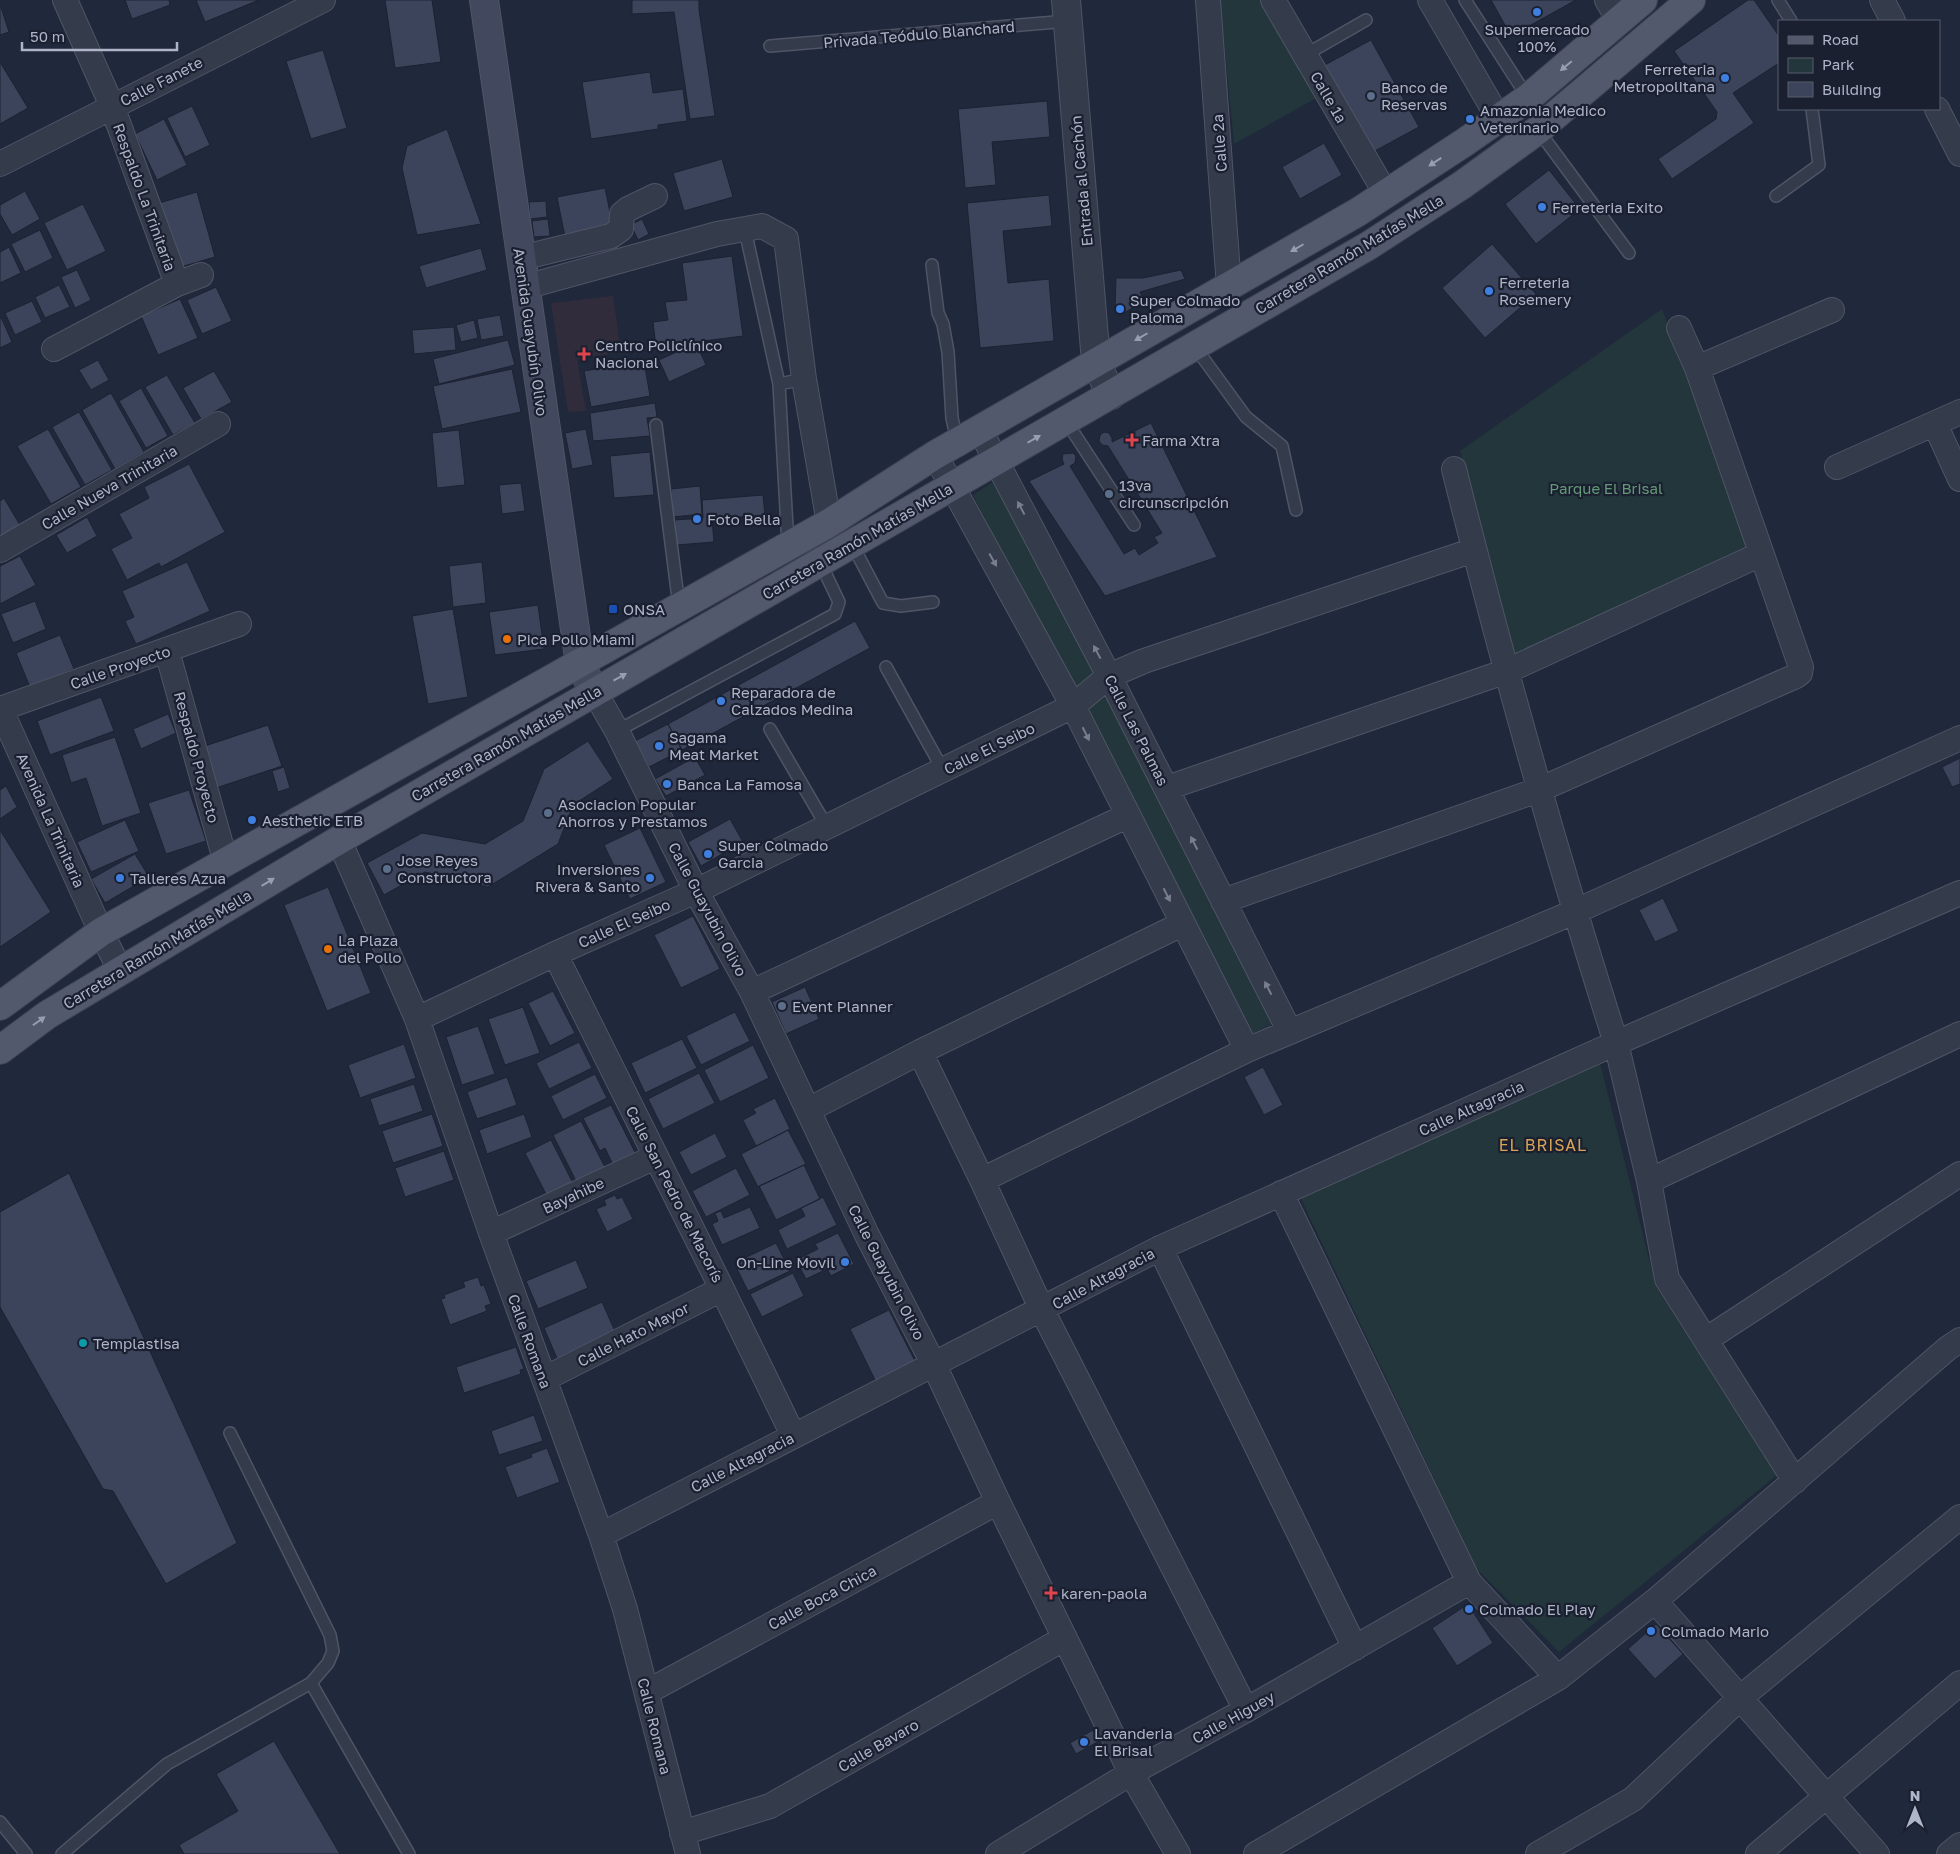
<svg xmlns="http://www.w3.org/2000/svg" width="1960" height="1854" font-family="'Golos Text',sans-serif">
  <style>
    .medical { fill: #312c3c }
    .green { fill: #22363c }
    .building { fill: #3c445c; stroke: #1c2232 }
    .lines { fill: none; stroke-linecap: round; stroke-linejoin: round }
    .service-casing { stroke: #4f5566; stroke-width: 14 }
    .minor-casing { stroke: #4f5566; stroke-width: 26 }
    .tertiary-casing { stroke: #4f5566; stroke-width: 30 }
    .secondary-casing { stroke: #4f5566; stroke-width: 30 }
    .primary-casing { stroke: #3e4455; stroke-width: 30 }
    .service { stroke: #343b4b; stroke-width: 11 }
    .minor { stroke: #343b4b; stroke-width: 24 }
    .tertiary { stroke: #343b4b; stroke-width: 28 }
    .secondary { stroke: #42495f; stroke-width: 28 }
    .primary { stroke: #52596c; stroke-width: 28 }
    .oneway { fill: #989eb1 }
    .oneway2 { fill: #787e90 }
    .shop-dot { fill: #3f7fe0; stroke: #1a2030; stroke-width: 2 }
    .service-dot { fill: #5c6f8a; stroke: #1a2030; stroke-width: 2 }
    .health-dot { fill: #e0444e; stroke: #1a2030; stroke-width: 2 }
    .transit-dot { fill: #1a4fb4; stroke: #1a2030; stroke-width: 2 }
    .food-dot { fill: #e8710a; stroke: #1a2030; stroke-width: 2 }
    .culture-dot { fill: #0f9aa8; stroke: #1a2030; stroke-width: 2 }
    .labels { text-anchor: middle; dominant-baseline: central; stroke-width: 4.5; stroke-linejoin: round; paint-order: stroke }
    .poi-label { font-size: 15px; fill: #afb5c8; stroke: #1a2030; text-anchor: start }
    .street-label { font-size: 15px; fill: #afb5c8; stroke: #1a2030 }
    .park-label { font-size: 15px; fill: #659a78; stroke: #1a2030 }
    .neighbourhood-label { font-size: 16px; letter-spacing: 1px; fill: #daa358; stroke: #1a2030 }
  </style>
  <rect width="100%" height="100%" fill="#20283b"/>
  <!-- medical -->
  <path class="medical" d="M613 296 621 352 577 359 586 411 568 412 551 303Z"/>
  <!-- green -->
  <path class="green" d="M1220 0H1263L1318 97 1234 144Z
    M1662 309 1752 547 1515 655 1460 451Z
    M996 480 1274 1023 1249 1035 973 495Z
    M1599 1059 1656 1287 1777 1475 1559 1652 1477 1569 1300 1197Z"/>
  <!-- building -->
  <path class="building" d="M125 0H169L170 5 132 19Z
    M196 0H259L205 22Z
    M385 0H432L441 62 395 68Z
    M632 0H699V10L715 116 690 119 674 12 632 14Z
    M1491 0H1576L1511 36Z
    M1748 0H1754L1779 36V63L1733 93 1754 123 1672 179 1658 159 1716 119 1717 112 1674 51Z
    M1 7 9 32 0 35V8Z
    M1371 40 1419 127 1371 153 1323 66Z
    M323 50 347 128 311 139 286 61Z
    M0 62 28 108 0 124Z
    M650 72 653 93 683 89 687 121 658 125V129L591 139 582 82Z
    M1047 101 1050 137 992 142 996 185 965 188 958 109Z
    M192 106 210 145 185 157 167 118Z
    M164 119 187 165 157 180 135 134Z
    M447 129 481 224 417 235 402 168 407 146Z
    M1324 143 1342 175 1300 199 1282 167Z
    M722 159 733 197 684 211 673 173Z
    M1549 170 1580 209 1536 244 1505 204Z
    M605 188 613 227 565 237 557 197Z
    M25 191 40 219 12 235 0 214V205Z
    M197 192 215 257 177 268 159 203Z
    M1049 195 1052 226 1003 231 1008 283 1049 279 1054 341 980 348 967 203Z
    M546 201 547 217 530 219 529 202Z
    M83 204 106 251 67 270 44 223Z
    M548 219 550 236 534 237 532 221Z
    M642 219 649 234 638 240 631 225Z
    M40 230 53 258 25 272 11 244Z
    M1492 244 1536 294 1485 338 1442 288Z
    M9 247 21 273 0 283V252Z
    M481 248 487 270 426 288 419 266Z
    M732 256 743 336 656 347 653 322 668 320 665 302 687 300 682 263Z
    M77 270 91 300 75 308 61 277Z
    M1181 270 1185 279 1140 292 1144 301 1119 316 1115 307 1116 278H1143Z
    M59 285 70 307 45 318 35 297Z
    M216 287 232 321 202 334 187 300Z
    M180 299 198 338 158 355 141 316Z
    M32 301 42 322 15 335 5 313Z
    M500 315 504 336 481 340 477 319Z
    M1 317 12 342 0 348V318Z
    M474 320 478 338 461 342 456 325Z
    M454 327 456 350 414 354 412 330Z
    M508 340 515 365 439 384 433 359Z
    M696 343 706 365 669 382 659 360Z
    M98 360 109 380 91 390 79 370Z
    M644 361 650 396 591 407 584 371Z
    M512 369 521 412 442 429 433 386Z
    M214 371 232 402 201 419 183 388Z
    M167 375 195 423 173 435 145 387Z
    M141 388 168 436 146 448 119 401Z
    M111 393 144 452 115 469 82 410Z
    M655 403 657 417 647 418 650 436 593 441 590 413Z
    M79 412 112 470 85 485 52 427Z
    M1151 423 1217 557 1105 596 1029 481 1064 464 1062 459 1063 454 1073 453 1076 456 1075 463 1070 466 1124 554 1135 548 1139 555 1158 543 1154 537 1162 533 1108 446 1102 445 1099 441 1100 435 1104 432 1109 433 1112 438V442Z
    M48 429 81 487 51 504 17 446Z
    M586 429 593 465 572 469 565 433Z
    M459 430 465 485 437 488 432 433Z
    M650 452 654 495 614 498 610 456Z
    M189 464 225 532 161 567 159 563 127 580 111 549 132 538 119 514 149 498 144 487Z
    M521 483 525 511 502 514 499 485Z
    M700 486 702 514 673 517 671 489Z
    M763 495 765 515 712 519 714 542 676 545 675 520 703 518 702 500Z
    M4 498 20 525 0 536V501Z
    M87 517 97 536 67 553 56 535Z
    M20 556 36 585 0 604V566Z
    M187 562 210 611 136 644 125 621 134 617 122 591Z
    M482 562 486 603 453 607 449 566Z
    M35 601 46 629 13 643 1 614Z
    M538 605 544 649 495 655 489 612Z
    M453 609 468 697 428 704 412 616Z
    M855 621 870 648 682 750 668 724Z
    M60 635 74 669 30 687 16 653Z
    M101 697 114 731 50 755 37 721Z
    M168 714 176 733 141 749 133 729Z
    M668 724 682 750 649 767 635 741Z
    M268 725 282 766 216 788 202 747Z
    M115 737 141 813 102 826 86 778 71 783 62 755Z
    M588 741 613 779 573 805 558 844 488 887 425 872 384 895 367 863 422 833 485 844 523 821 544 769Z
    M695 757 705 775 666 796 655 779Z
    M1960 758V784L1952 787 1942 767Z
    M284 767 290 788 278 792 272 771Z
    M6 786 17 807 0 819V790Z
    M189 790 206 841 166 854 148 803Z
    M730 819 743 842 701 866 688 842Z
    M125 820 139 851 91 872 77 842Z
    M640 828 666 882 630 899 604 845Z
    M0 830 51 912 0 947Z
    M135 854 149 877 105 903 91 879Z
    M328 887 371 993 327 1011 284 905Z
    M1663 898 1679 931 1655 942 1639 910Z
    M693 916 720 969 681 988 654 935Z
    M805 987 819 1019 786 1034 772 1002Z
    M553 991 575 1033 550 1046 528 1003Z
    M523 1007 540 1053 505 1065 488 1019Z
    M735 1012 750 1041 701 1065 686 1036Z
    M478 1026 495 1074 462 1085 446 1037Z
    M682 1039 697 1068 645 1093 631 1063Z
    M579 1042 592 1068 549 1089 536 1063Z
    M404 1044 416 1078 360 1098 348 1065Z
    M753 1045 769 1078 720 1102 704 1070Z
    M1263 1067 1283 1105 1264 1115 1244 1077Z
    M699 1073 715 1103 663 1129 648 1099Z
    M595 1074 607 1098 563 1120 551 1096Z
    M507 1077 517 1105 477 1119 467 1092Z
    M414 1084 423 1111 379 1126 370 1099Z
    M775 1098 790 1129 756 1146 743 1120 756 1113 753 1109Z
    M611 1105 638 1158 615 1169 605 1148 600 1151 583 1118Z
    M432 1114 443 1146 393 1163 382 1131Z
    M524 1114 532 1137 487 1154 479 1130Z
    M581 1121 606 1169 577 1183 553 1135Z
    M788 1130 806 1164 758 1187 741 1154Z
    M715 1133 727 1157 691 1175 679 1152Z
    M551 1140 574 1185 548 1198 525 1153Z
    M444 1151 454 1180 405 1197 395 1168Z
    M804 1165 820 1199 776 1220 759 1186Z
    M736 1168 750 1195 706 1217 692 1191Z
    M69 1173 237 1543 166 1584 113 1491 103 1489 0 1307V1212Z
    M615 1195 617 1199 622 1197 633 1219 607 1232 596 1209 606 1205 604 1200Z
    M823 1197 837 1225 787 1249 778 1230 805 1216 801 1208Z
    M750 1207 760 1228 722 1245 712 1224 718 1221 715 1213 721 1211 724 1218Z
    M838 1233 854 1264 831 1276 827 1269 806 1279 796 1260 818 1249 815 1244Z
    M776 1243 790 1271 748 1291 734 1263Z
    M576 1260 588 1288 538 1309 526 1281Z
    M793 1273 804 1296 762 1317 750 1294Z
    M478 1277 481 1286 484 1285 491 1304 485 1306 487 1311 450 1325 441 1299 445 1298 444 1295 465 1287 463 1282Z
    M602 1302 618 1338 559 1363 544 1328Z
    M889 1310 917 1365 877 1384 850 1329Z
    M516 1347 524 1369 520 1370 521 1374 464 1393 456 1367Z
    M534 1415 543 1441 499 1455 491 1431Z
    M547 1448 560 1482 517 1498 505 1467 532 1457 531 1454Z
    M1468 1604 1493 1643 1457 1666 1432 1628Z
    M1656 1624 1683 1654 1655 1679 1628 1649Z
    M1093 1730 1099 1741 1076 1754 1070 1743Z
    M274 1741 340 1854H184L179 1845 238 1811 216 1774Z"/>
  <g class="lines">
    <defs>
      <path id="service" d="M1465 0 1528 98
        M1778 0 1791 21
        M770 46 1068 21
        M1305 55 1366 20
        M1538 130 1629 253
        M1776 196 1819 165 1812 109
        M745 230 779 384
        M932 265 938 313 943 324 948 352 952 418 957 441
        M1195 347 1246 417 1282 446 1296 510
        M1066 421 1134 525
        M656 425 679 606
        M852 544 883 603 901 606 933 602
        M788 545 779 384 804 379
        M886 667 943 770
        M770 729 827 827
        M617 731 835 614 839 602 820 562
        M311 1683 409 1854
        M0 1822 26 1854
        M62 1854 167 1764 311 1683 328 1663 333 1651 330 1635 230 1433"/>
      <path id="minor" d="M65 0 112 106 177 284
        M1208 0 1229 287
        M1273 0 1386 194
        M1430 0 1499 119
        M1607 0 1619 20
        M1882 0 1893 21
        M1937 109 1960 154
        M0 164 323 0
        M521 258 611 236 621 229 622 214 628 209 655 196
        M525 287 717 234 762 226 786 239 804 379 829 523
        M54 349 177 284 201 275
        M1697 368 1832 310
        M1935 424 1960 479
        M980 430 1109 676 1290 1032
        M935 455 1073 706 1247 1050
        M1837 467 1960 412
        M1454 469C1502 662 1556 854 1616 1043L1960 893
        M0 550 218 424
        M167 651 226 863
        M594 691 617 731 696 891 752 992 867 1235 934 1365 998 1502 1131 1773 1178 1854
        M0 708 101 932 120 970
        M0 709 239 624
        M1167 788 1507 671 1761 554
        M339 840 417 1019 491 1233 601 1535 625 1609 688 1854
        M1223 901 1541 789 1796 676 1800 673 1801 667 1697 368 1679 328
        M555 954 722 1289 793 1435
        M752 992 1127 816
        M417 1019 555 954 696 891 1073 706 1109 676 1144 661 1474 550
        M920 1052 982 1180 1042 1310 1246 1710
        M808 1110 920 1052 1182 924
        M982 1180 1247 1050 1574 912 1960 738
        M1649 1181 1960 1034
        M1281 1193 1469 1582 1558 1678
        M491 1233 655 1157
        M1160 1248 1355 1648
        M1707 1339 1960 1174
        M544 1379 722 1289
        M601 1535 1160 1248 1616 1043 1649 1181 1667 1279 1795 1481
        M1655 1601 1877 1854
        M647 1692 998 1502
        M682 1833 770 1806 1065 1638
        M998 1854 1131 1773 1246 1710 1469 1582
        M1256 1854 1558 1678 1655 1601 1948 1348 1960 1340
        M1538 1854 1633 1799 1740 1698 1960 1517
        M1758 1854 1960 1683
        M1949 1854 1960 1845"/>
      <path id="tertiary" d="M1066 0 1096 362 1111 395"/>
      <path id="secondary" d="M484 0 580 664 594 691"/>
      <path id="primary" d="M0 1006 101 932 829 523 935 455 1358 212 1465 142 1528 98 1643 0
        M0 1050 47 1015 339 840 1368 246 1462 185 1538 130 1691 0"/>
    </defs>
    <!-- service casing -->
    <use href="#service" class="service-casing"/>
    <!-- minor casing -->
    <use href="#minor" class="minor-casing"/>
    <!-- tertiary casing -->
    <use href="#tertiary" class="tertiary-casing"/>
    <!-- secondary casing -->
    <use href="#secondary" class="secondary-casing"/>
    <!-- primary casing -->
    <use href="#primary" class="primary-casing"/>
    <!-- service -->
    <use href="#service" class="service"/>
    <!-- minor -->
    <use href="#minor" class="minor"/>
    <!-- tertiary -->
    <use href="#tertiary" class="tertiary"/>
    <!-- secondary -->
    <use href="#secondary" class="secondary"/>
    <!-- primary -->
    <use href="#primary" class="primary"/>
  </g>
  <!-- one-way arrows -->
  <defs><path id="oneway-solid" d="M-6-.8H1V-3.2L6.5 0L1 3.2V.8H-6Z" transform="scale(1.25)"/></defs>
  <g class="oneway">
    <use href="#oneway-solid" transform="translate(1566 66) rotate(140)"/>
    <use href="#oneway-solid" transform="translate(1435 162) rotate(147)"/>
    <use href="#oneway-solid" transform="translate(1297 248) rotate(150)"/>
    <use href="#oneway-solid" transform="translate(1141 337) rotate(150)"/>
    <use href="#oneway-solid" transform="translate(1034 439) rotate(-30)"/>
    <use href="#oneway-solid" transform="translate(620 677) rotate(-29)"/>
    <use href="#oneway-solid" transform="translate(268 882) rotate(-31)"/>
    <use href="#oneway-solid" transform="translate(39 1021) rotate(-35)"/>
  </g>
  <g class="oneway2">
    <use href="#oneway-solid" transform="translate(1021 508) rotate(-118)"/>
    <use href="#oneway-solid" transform="translate(993 560) rotate(61)"/>
    <use href="#oneway-solid" transform="translate(1097 652) rotate(-118)"/>
    <use href="#oneway-solid" transform="translate(1086 734) rotate(63)"/>
    <use href="#oneway-solid" transform="translate(1194 843) rotate(-117)"/>
    <use href="#oneway-solid" transform="translate(1167 895) rotate(63)"/>
    <use href="#oneway-solid" transform="translate(1268 988) rotate(-117)"/>
  </g>
  <!-- markers -->
  <g class="shop-dot">
    <circle cx="1537" cy="12" r="5"/>
    <circle cx="1725" cy="78" r="5"/>
    <circle cx="1470" cy="119" r="5"/>
    <circle cx="1542" cy="207" r="5"/>
    <circle cx="1489" cy="291" r="5"/>
    <circle cx="1120" cy="309" r="5"/>
    <circle cx="697" cy="519" r="5"/>
    <circle cx="721" cy="701" r="5"/>
    <circle cx="659" cy="746" r="5"/>
    <circle cx="667" cy="784" r="5"/>
    <circle cx="252" cy="820" r="5"/>
    <circle cx="708" cy="854" r="5"/>
    <circle cx="120" cy="878" r="5"/>
    <circle cx="650" cy="878" r="5"/>
    <circle cx="845" cy="1262" r="5"/>
    <circle cx="1469" cy="1609" r="5"/>
    <circle cx="1651" cy="1631" r="5"/>
    <circle cx="1084" cy="1742" r="5"/>
  </g>
  <g class="service-dot">
    <circle cx="1371" cy="96" r="5"/>
    <circle cx="1109" cy="494" r="5"/>
    <circle cx="548" cy="813" r="5"/>
    <circle cx="387" cy="869" r="5"/>
    <circle cx="782" cy="1006" r="5"/>
  </g>
  <g class="health-dot">
    <path d="M581.5 346.5h5v5h5v5h-5v5h-5v-5h-5v-5h5z"/>
    <path d="M1129.5 432.5h5v5h5v5h-5v5h-5v-5h-5v-5h5z"/>
    <path d="M1048.5 1585.5h5v5h5v5h-5v5h-5v-5h-5v-5h5z"/>
  </g>
  <rect class="transit-dot" x="608" y="604" width="10" height="10" rx="2.5"/>
  <g class="food-dot">
    <circle cx="507" cy="639" r="5"/>
    <circle cx="328" cy="949" r="5"/>
  </g>
  <circle class="culture-dot" cx="83" cy="1343" r="5"/>
  <g class="labels">
    <!-- poi labels -->
    <g class="poi-label">
      <text x="1537" y="29" text-anchor="middle">Supermercado<tspan x="1537" dy="17">100%</tspan></text>
      <text x="1715" y="69" text-anchor="end">Ferreteria<tspan x="1715" dy="17">Metropolitana</tspan></text>
      <text x="1381" y="87">Banco de<tspan x="1381" dy="17">Reservas</tspan></text>
      <text x="1480" y="110">Amazonia Medico<tspan x="1480" dy="17">Veterinario</tspan></text>
      <text x="1552" y="207">Ferreteria Exito</text>
      <text x="1499" y="282">Ferreteria<tspan x="1499" dy="17">Rosemery</tspan></text>
      <text x="1130" y="300">Super Colmado<tspan x="1130" dy="17">Paloma</tspan></text>
      <text x="595" y="345">Centro Policlínico<tspan x="595" dy="17">Nacional</tspan></text>
      <text x="1142" y="440">Farma Xtra</text>
      <text x="1119" y="485">13va<tspan x="1119" dy="17">circunscripción</tspan></text>
      <text x="707" y="519">Foto Bella</text>
      <text x="623" y="609">ONSA</text>
      <text x="517" y="639">Pica Pollo Miami</text>
      <text x="731" y="692">Reparadora de<tspan x="731" dy="17">Calzados Medina</tspan></text>
      <text x="669" y="737">Sagama<tspan x="669" dy="17">Meat Market</tspan></text>
      <text x="677" y="784">Banca La Famosa</text>
      <text x="558" y="804">Asociacion Popular<tspan x="558" dy="17">Ahorros y Prestamos</tspan></text>
      <text x="262" y="820">Aesthetic ETB</text>
      <text x="718" y="845">Super Colmado<tspan x="718" dy="17">Garcia</tspan></text>
      <text x="397" y="860">Jose Reyes<tspan x="397" dy="17">Constructora</tspan></text>
      <text x="640" y="869" text-anchor="end">Inversiones<tspan x="640" dy="17">Rivera &amp; Santo</tspan></text>
      <text x="130" y="878">Talleres Azua</text>
      <text x="338" y="940">La Plaza<tspan x="338" dy="17">del Pollo</tspan></text>
      <text x="792" y="1006">Event Planner</text>
      <text x="835" y="1262" text-anchor="end">On-Line Movil</text>
      <text x="93" y="1343">Templastisa</text>
      <text x="1061" y="1593">karen-paola</text>
      <text x="1479" y="1609">Colmado El Play</text>
      <text x="1661" y="1631">Colmado Mario</text>
      <text x="1094" y="1733">Lavanderia<tspan x="1094" dy="17">El Brisal</tspan></text>
    </g>
    <!-- street labels -->
    <g class="street-label">
      <text transform="translate(919 34) rotate(-5)">Privada Teódulo Blanchard</text>
      <text transform="translate(161 81) rotate(-27)">Calle Fanete</text>
      <text transform="translate(1329 97) rotate(60)">Calle 1a</text>
      <text transform="translate(1219 143) rotate(-94)">Calle 2a</text>
      <text transform="translate(1081 181) rotate(-95)">Entrada al Cachón</text>
      <text transform="translate(145 197) rotate(70)">Respaldo La Trinitaria</text>
      <text transform="translate(1349 254) rotate(-31)">Carretera Ramón Matías Mella</text>
      <text transform="translate(531 332) rotate(82)">Avenida Guayubín Olivo</text>
      <text transform="translate(109 487) rotate(-30)">Calle Nueva Trinitaria</text>
      <text transform="translate(857 541) rotate(-30)">Carretera Ramón Matías Mella</text>
      <text transform="translate(120 667) rotate(-19)">Calle Proyecto</text>
      <text transform="translate(1137 730) rotate(63)">Calle Las Palmas</text>
      <text transform="translate(506 743) rotate(-30)">Carretera Ramón Matías Mella</text>
      <text transform="translate(989 748) rotate(-26)">Calle El Seibo</text>
      <text transform="translate(197 757) rotate(75)">Respaldo Proyecto</text>
      <text transform="translate(51 820) rotate(66)">Avenida La Trinitaria</text>
      <text transform="translate(708 909) rotate(62)">Calle Guayubin Olivo</text>
      <text transform="translate(624 923) rotate(-24)">Calle El Seibo</text>
      <text transform="translate(157 949) rotate(-31)">Carretera Ramón Matías Mella</text>
      <text transform="translate(1471 1108) rotate(-24)">Calle Altagracia</text>
      <text transform="translate(675 1194) rotate(63)">Calle San Pedro de Macorís</text>
      <text transform="translate(573 1195) rotate(-25)">Bayahibe</text>
      <text transform="translate(887 1272) rotate(63)">Calle Guayubin Olivo</text>
      <text transform="translate(1103 1278) rotate(-28)">Calle Altagracia</text>
      <text transform="translate(633 1334) rotate(-27)">Calle Hato Mayor</text>
      <text transform="translate(530 1341) rotate(70)">Calle Romana</text>
      <text transform="translate(742 1462) rotate(-27)">Calle Altagracia</text>
      <text transform="translate(822 1597) rotate(-28)">Calle Boca Chica</text>
      <text transform="translate(1233 1717) rotate(-29)">Calle Higuey</text>
      <text transform="translate(655 1726) rotate(76)">Calle Romana</text>
      <text transform="translate(878 1745) rotate(-30)">Calle Bavaro</text>
    </g>
    <!-- park labels -->
    <g class="park-label">
      <text x="1606" y="488">Parque El Brisal</text>
    </g>
    <!-- neighbourhood labels -->
    <g class="neighbourhood-label">
      <text x="1543" y="1145">EL BRISAL</text>
    </g>
  </g>
  <!-- legend -->
  <rect x="1778" y="20" width="162" height="90" fill="#1a2030" stroke="#565c6d"/>
  <rect x="1788" y="36" width="25" height="8" fill="#52596c" stroke="#565c6d"/>
  <text x="1822" y="45" font-size="15" fill="#afb5c8">Road</text>
  <rect x="1788" y="58" width="25" height="15" fill="#22363c" stroke="#565c6d"/>
  <text x="1822" y="70" font-size="15" fill="#afb5c8">Park</text>
  <rect x="1788" y="82" width="25" height="15" fill="#3c445c" stroke="#565c6d"/>
  <text x="1822" y="95" font-size="15" fill="#afb5c8">Building</text>
  <!-- north arrow -->
  <g transform="translate(1915 1809)" stroke="#1a2030" stroke-width="4" paint-order="stroke">
  <path d="M0-4L9 19L0 12L-9 19Z" fill="#afb5c8"/>
  <text y="-8" font-size="14" font-weight="bold" text-anchor="middle" fill="#afb5c8">N</text>
  </g>
  <!-- scale -->
  <path d="M22 42v8h155v-8" fill="none" stroke="#afb5c8" stroke-width="2.5"/>
  <text x="30" y="42" font-size="15" fill="#afb5c8" stroke="#1a2030" stroke-width="4" paint-order="stroke">50 m</text>
</svg>
